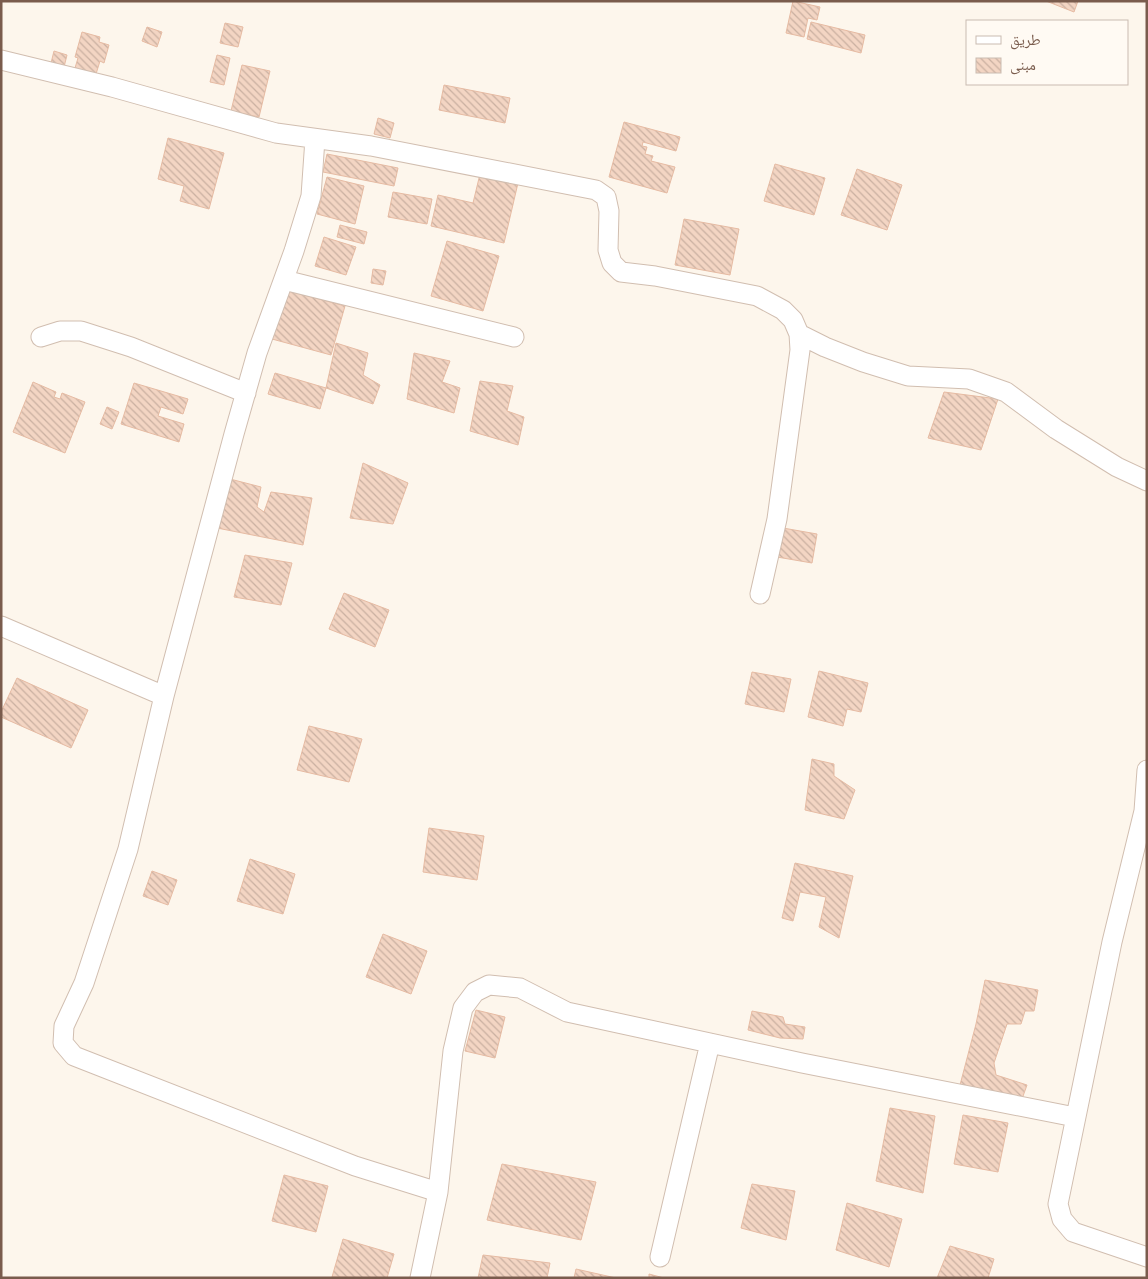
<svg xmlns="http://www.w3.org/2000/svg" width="1148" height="1279" font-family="'Roboto Condensed','Noto Naskh Arabic',sans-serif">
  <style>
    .building { fill: url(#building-back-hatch); stroke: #e6bba3 }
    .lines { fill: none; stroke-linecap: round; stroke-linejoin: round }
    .street-casing { stroke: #d1beb0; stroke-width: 21 }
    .street { stroke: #fff; stroke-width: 19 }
  </style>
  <defs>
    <pattern id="building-back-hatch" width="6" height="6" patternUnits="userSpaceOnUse" patternTransform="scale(1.25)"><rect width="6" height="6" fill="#f3d5c3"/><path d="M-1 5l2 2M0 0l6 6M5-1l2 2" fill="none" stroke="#cab0a1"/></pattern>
  </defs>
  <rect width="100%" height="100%" fill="#fdf6ec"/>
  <!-- building -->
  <path class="building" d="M793 1 820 7 817 20 808 18 804 37 786 33Z
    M1046 1H1078L1074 12Z
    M811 22 865 35 861 53 807 39Z
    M225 23 243 27 238 47 220 43Z
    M147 27 162 32 157 47 142 41Z
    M82 32 100 37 99 42 109 45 104 63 100 61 96 74 75 68 78 58 75 57Z
    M54 51 67 55 64 67 51 63Z
    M217 55 230 58 224 85 210 82Z
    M242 65 270 71 259 117 231 111Z
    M444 85 510 98 505 123 439 110Z
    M378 118 394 123 390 138 374 134Z
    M624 122 680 137 676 151 643 142 642 146 647 147 645 154 653 156 651 161 675 167 667 193 609 177Z
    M168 138 224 153 209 209 180 201 184 186 158 179Z
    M327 154 398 168 394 186 323 172Z
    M775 164 825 178 814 215 764 201Z
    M857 169 902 185 887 230 841 215Z
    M480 174 518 183 504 243 431 226 438 195 473 203Z
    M327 177 364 186 355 224 317 214Z
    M393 192 432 199 427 224 388 217Z
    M684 219 739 229 730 275 675 265Z
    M340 225 367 232 364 244 337 237Z
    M324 237 356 247 346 275 315 266Z
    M447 241 499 256 483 311 431 296Z
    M373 269 386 271 383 285 371 283Z
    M286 290 345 306 331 355 272 339Z
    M336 343 368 353 363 375 380 385 373 404 326 388Z
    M414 353 450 361 442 382 460 388 454 413 407 399Z
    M275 373 326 388 320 409 268 394Z
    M480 381 513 386 507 411 524 417 518 445 470 431Z
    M33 382 56 392 54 397 60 399 62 393 85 402 65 453 13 432Z
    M134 383 188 399 183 414 161 407 158 416 184 424 179 442 121 424Z
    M944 392 998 399 981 450 928 438Z
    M107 407 119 412 112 429 100 424Z
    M363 463 408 483 393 524 350 518Z
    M230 479 261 487 257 507 264 512 271 492 312 498 303 545 217 528Z
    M783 528 817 534 812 563 777 557Z
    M245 555 292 563 281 605 234 597Z
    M344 593 389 610 375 647 329 629Z
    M819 671 868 683 861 712 847 709 843 726 808 717Z
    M752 672 791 679 784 712 745 704Z
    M17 678 88 710 71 748 1 717V712Z
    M309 726 362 739 349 782 297 770Z
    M812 759 834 764V776L855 790 844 819 805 810Z
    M429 828 484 836 477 880 423 872Z
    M250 859 295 874 283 914 237 901Z
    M795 863 853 876 839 938 819 927 826 897 800 892 793 921 782 918Z
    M152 871 177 880 168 905 143 896Z
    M383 934 427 951 411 994 366 977Z
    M985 980 1038 990 1034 1011H1025L1021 1024H1007L994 1063 996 1075 1027 1085 1022 1099 960 1085 976 1024Z
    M476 1010 505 1017 495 1058 465 1051Z
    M752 1011 783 1017 785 1024 805 1027 803 1039 780 1038 748 1030Z
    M890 1108 935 1116 923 1193 876 1181Z
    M963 1115 1008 1123 998 1172 954 1164Z
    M502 1164 596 1182 581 1240 487 1220Z
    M284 1175 328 1186 316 1232 272 1221Z
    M752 1184 795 1191 786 1240 741 1228Z
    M847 1203 902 1219 889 1267 836 1250Z
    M343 1239 394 1254 387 1278 332 1277Z
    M950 1246 994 1259 988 1278H937Z
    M483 1255 550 1263 547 1278H478Z
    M576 1269 616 1278H574Z
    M649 1274 664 1278H649Z"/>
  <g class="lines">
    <defs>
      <path id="street" d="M1 60 112 87 276 133 371 146 596 190 606 197 609 211 608 250 612 263 621 272 655 276 757 296 783 310 793 320 799 334 800 350 777 519 760 594
        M315 139 311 196 294 251 257 353 234 434 164 696 128 849 84 983 64 1026 63 1043 74 1056 355 1166 438 1192
        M284 280 514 337
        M799 334 825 347 863 362 908 376 969 379 1006 392 1056 429 1117 467 1147 481
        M41 337 60 331H81L131 347 246 393
        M1 626 164 696
        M1147 770 1144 811 1112 942 1058 1204 1062 1219 1073 1232 1147 1257
        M660 1257 710 1043
        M420 1278 438 1192 453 1051 463 1008 475 992 489 985 520 988 567 1012 802 1063 1075 1117"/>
    </defs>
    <!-- street casing -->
    <use href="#street" class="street-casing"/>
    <!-- street -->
    <use href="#street" class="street"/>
  </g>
  <!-- border -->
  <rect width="1148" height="1279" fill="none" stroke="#7a5c4d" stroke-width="5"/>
  <!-- legend -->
  <rect x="966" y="20" width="162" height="65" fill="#fffaf3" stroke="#cabbb1"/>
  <rect x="976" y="36" width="25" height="8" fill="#ffffff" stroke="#cabbb1"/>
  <text x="1010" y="45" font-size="15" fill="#7a5c4d">طريق</text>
  <rect x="976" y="58" width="25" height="15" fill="url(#building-back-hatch)" stroke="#cabbb1"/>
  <text x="1010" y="70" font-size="15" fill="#7a5c4d">مبنى</text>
</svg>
